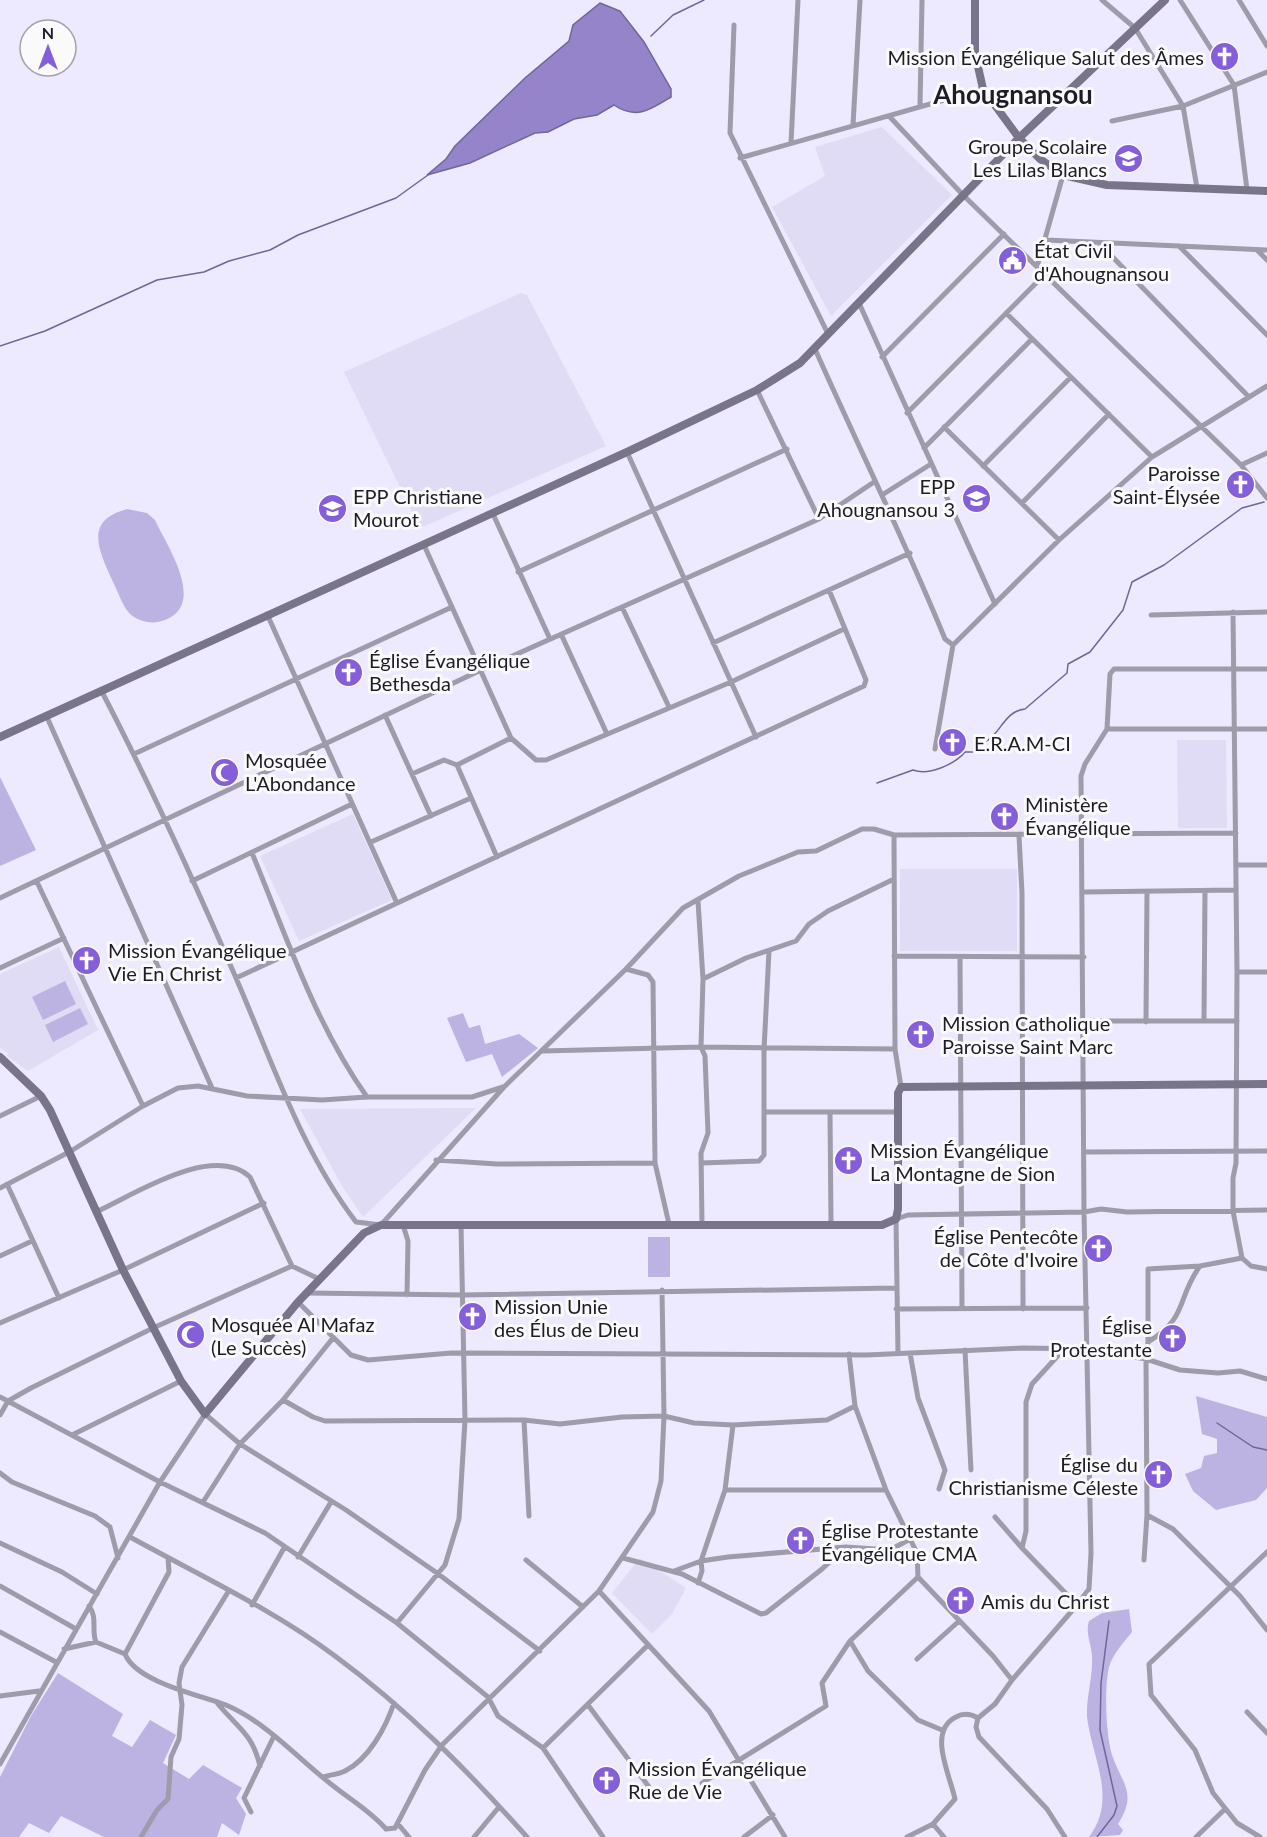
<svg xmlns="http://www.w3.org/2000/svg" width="1267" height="1837" font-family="Lato,sans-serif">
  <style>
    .built { fill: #e1dcf6 }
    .green { fill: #bdb3e2 }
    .water { fill: #9584c9; stroke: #716599; stroke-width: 1.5 }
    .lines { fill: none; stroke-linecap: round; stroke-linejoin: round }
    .stream { stroke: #716599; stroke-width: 1.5 }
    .street { stroke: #9e9baa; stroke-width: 5 }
    .secondary { stroke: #797489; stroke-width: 8 }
    .labels { text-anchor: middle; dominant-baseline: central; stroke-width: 6; stroke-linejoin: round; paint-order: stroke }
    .poi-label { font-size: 20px; fill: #1e1c28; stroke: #fafafa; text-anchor: start }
    .district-label { font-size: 26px; font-weight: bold; fill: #1e1c28; stroke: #fafafa }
  </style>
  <rect width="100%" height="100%" fill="#ede9fe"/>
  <!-- built -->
  <path class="built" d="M882 127 952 195 831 316 772 207 825 176 815 147Z
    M521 293 527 295 606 446 420 528 344 372Z
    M1177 740H1226L1227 828H1178Z
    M353 814 392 900 299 941 260 856Z
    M900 869H1017V951H900Z
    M59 947 98 1030 28 1071 7 1056 8 1053 0 1048V974Z
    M476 1108 363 1217 342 1186 300 1109Z
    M640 1558 686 1588 672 1614 652 1634 612 1593Z"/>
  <!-- green -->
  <path class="green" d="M127 509 147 513 155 520C167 546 207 604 165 620 155 624 143 623 134 617 123 610 119 593 113 582 100 552 82 521 127 509Z
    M0 777 36 850 0 866Z
    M65 981 76 1004 43 1020 32 997Z
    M80 1008 88 1024 53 1042 45 1025Z
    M463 1013 469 1028 480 1025 485 1044 519 1034 538 1048 502 1077 492 1054 466 1062 447 1018Z
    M648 1237H670V1277H648Z
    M1196 1396 1267 1417V1488L1256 1500 1216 1510 1193 1491 1185 1474 1201 1468 1204 1456 1217 1453V1439L1202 1434Z
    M1129 1609 1132 1632C1123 1643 1113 1654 1109 1667 1104 1688 1106 1735 1112 1755 1122 1784 1138 1793 1118 1824L1123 1830 1120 1835 1089 1837C1118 1799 1092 1758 1087 1717 1086 1698 1093 1677 1092 1657 1092 1645 1085 1634 1089 1621L1102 1613Z
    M58 1673 123 1714 112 1736 132 1747 150 1720 176 1735 163 1763 189 1779 203 1765 242 1788 236 1798 246 1814 239 1835 222 1823 217 1837H104L61 1816 49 1833 29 1823 19 1837H0V1777L31 1716Z"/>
  <!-- water -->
  <path class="water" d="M600 3 620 11 644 42 671 89V97C650 110 636 120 614 105L597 115 574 119 548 132 535 133 470 163 427 175 446 159 455 146 525 78 569 41 573 25Z"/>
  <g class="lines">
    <!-- stream -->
    <path class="stream" d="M651 36 673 15 704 0
      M0 346 45 331 157 280 204 272 229 261 270 250 298 235 396 198 428 175
      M877 783 913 770C929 776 955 764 965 752H974C979 744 981 745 988 740 1001 732 1005 711 1025 709L1067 673 1068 664 1090 652 1123 610 1132 582 1164 565 1242 508 1264 502
      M1217 1423 1253 1447 1267 1450
      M1097 1837 1114 1815 1117 1806 1100 1730 1101 1683 1109 1621"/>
    <!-- street -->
    <path class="street" d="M1102 0 1135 28 1183 106 1197 188
      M1180 0 1234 85 1247 190
      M1239 0 1267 46
      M734 25 730 133 828 334
      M920 106 922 0
      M889 116 963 195 1241 465 1267 498
      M1112 121 1183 106 1267 72
      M853 125 860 0
      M791 143 798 0
      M740 158 983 89
      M1046 240 1267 250
      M1099 243 1248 396
      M1179 246 1267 335
      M1257 250 1267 260
      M1037 267 1063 175
      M859 303 995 604
      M1006 313 1152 457
      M815 349C858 446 905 541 945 639L953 645
      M882 357 1004 234
      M757 390 819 519
      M907 413 1045 274
      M944 427 1059 540
      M924 448 1032 339
      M627 452 756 737
      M1241 465 1267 453
      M983 466 1071 377
      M882 495 931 464
      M1022 503 1109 414
      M493 514 550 639
      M424 545 511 738 536 760H546L731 682 844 629
      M518 572 787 449
      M622 607 669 707
      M1233 612 1237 972 1236 1163 1233 1178V1211L1242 1258 1251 1266 1267 1269
      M267 614 396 901
      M1151 615 1267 612
      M561 634 607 734
      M713 643 910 553
      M101 690C150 784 194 881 236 978 272 1061 301 1150 356 1222L381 1225 504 1087 626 969 683 908 739 876 798 852 816 851 862 829H874L894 835 1236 833
      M46 715 212 1088
      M385 715 431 816
      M1107 729H1267
      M935 749 953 645 1059 540 1152 457 1267 386
      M134 754 452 607
      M457 765 497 857
      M412 774 444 760 457 765 511 738
      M894 835 895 1049 901 1087
      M1019 836 1022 893 1023 1309
      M371 842 471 798
      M252 853C286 935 315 1024 367 1097
      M1236 865H1267
      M192 881 352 804
      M37 882 143 1106
      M1084 892 1236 890
      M0 898 481 670 819 519 874 482
      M698 901 703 979 701 1047 705 1056 708 1133 701 1153 702 1224
      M894 956 1084 957
      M960 958 962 1309
      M0 968 64 938
      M626 969 648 975 653 982 655 1163 669 1224
      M1237 972H1267
      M236 978 864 686 866 680 829 590
      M703 979 746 958 796 941 809 924 828 911 894 879
      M1085 1021H1237
      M1204 1021 1205 891
      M1146 1022 1147 892
      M543 1051 701 1047 895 1049
      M764 1112H898
      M830 1112 831 1224
      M0 1116 41 1096
      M1085 1152 1267 1151
      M436 1160 497 1164 655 1163
      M701 1163 759 1161 764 1155V1050L769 951
      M7 1184 59 1298
      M0 1188 71 1151 143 1106 178 1088 198 1086 247 1096 322 1100 367 1097H472L503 1087
      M98 1211C135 1194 213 1143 250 1177L292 1266 319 1279
      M403 1225 408 1241 407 1295
      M0 1256 32 1241
      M307 1293 462 1295 895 1288
      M298 1302 351 1355 368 1360 451 1353 866 1355 1024 1348 1086 1349 1146 1359 1180 1370 1218 1373 1240 1371 1267 1379
      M896 1309 1087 1308
      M0 1323 123 1270 264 1203
      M1148 1342V1269L1200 1266
      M965 1350 971 1470
      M910 1353 918 1398 945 1470 939 1489
      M898 1354 896 1219 908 1215 1084 1212 1101 1209 1127 1212 1267 1210
      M0 1397 160 1482 265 1533 397 1623 488 1697 498 1716 543 1748 603 1837
      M283 1400 313 1417 325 1421 524 1420 560 1424 622 1417 664 1416 694 1423 733 1425 827 1420 855 1406
      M0 1415 8 1401 31 1388 153 1328 292 1266
      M524 1420 529 1516
      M72 1435 181 1381
      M0 1473 12 1482 95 1516 110 1527 118 1558
      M725 1490H886
      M203 1502 240 1444 346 1510 437 1573 540 1651
      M1147 1515 1173 1529 1240 1596 1267 1630
      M995 1517 1022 1548
      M130 1537C197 1574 274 1610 335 1656 407 1709 468 1771 527 1837
      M0 1543 62 1572 97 1594
      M298 1557 331 1502
      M623 1558 682 1574 761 1614 766 1613 822 1569 846 1547
      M526 1560 583 1607
      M1144 1560 1147 1515 1146 1359 1148 1342C1189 1317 1176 1299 1200 1266L1242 1258
      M674 1571 701 1561 728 1557 846 1547 890 1550 912 1538
      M918 1577 993 1656 1012 1680 995 1704 978 1718 976 1727 979 1737 1047 1809 1065 1837
      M698 1583 702 1571 701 1561 725 1490 733 1425
      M0 1586 76 1629
      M599 1591 709 1711 785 1837
      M252 1605 284 1548
      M1077 1605 1089 1589 1091 1553 1084 1212 1081 776 1085 764 1107 729 1110 674 1114 669H1267
      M89 1606C98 1618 91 1630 96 1642L125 1654C136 1682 200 1695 226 1705 268 1723 300 1761 336 1788 354 1802 371 1812 386 1829L395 1828 425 1770 442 1745 599 1591 653 1512 661 1481 664 1416 662 1290
      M397 1623 445 1565 459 1519 465 1420 461 1225
      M0 1632 56 1662
      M850 1641 868 1671 918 1720 942 1730
      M64 1649 96 1642
      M125 1654 169 1572 168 1558
      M917 1659 959 1621
      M1012 1680 1077 1605 1022 1548 1026 1531V1402L1032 1384 1065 1348
      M0 1696 39 1691
      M218 1704C238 1728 252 1733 260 1766
      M588 1705 649 1787
      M1247 1712 1267 1733
      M543 1748 648 1645
      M0 1764 160 1482 205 1414 240 1444 283 1400 333 1338
      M323 1777C330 1775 339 1774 345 1771 369 1759 386 1727 394 1703
      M702 1783 826 1706 822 1683 850 1641 918 1577 917 1553 886 1490 855 1406 849 1354
      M251 1812 244 1798 274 1736
      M398 1824 409 1837
      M141 1837 157 1810 168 1799 171 1757 179 1739 182 1705 179 1683 182 1667 228 1592
      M474 1837 499 1807
      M744 1837 773 1815
      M907 1837 933 1824
      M944 1837 933 1824 955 1799C950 1775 927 1731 956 1717 963 1713 971 1714 978 1718
      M1196 1837 1224 1810
      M1260 1837 1237 1823 1213 1793 1195 1750 1151 1695 1149 1664 1267 1552"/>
    <!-- secondary -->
    <path class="secondary" d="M975 0V53L983 89 1019 138 1040 159 1063 175 1107 185 1267 191
      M0 737 627 452 757 390 800 363 1019 138 1165 0
      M0 1057 41 1096 50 1110 123 1270 181 1381 205 1414 298 1302 364 1233 381 1225H882L896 1219 898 1209V1093L901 1087 1267 1084"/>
  </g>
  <!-- icons -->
  <defs>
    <symbol id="church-disc" viewBox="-11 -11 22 22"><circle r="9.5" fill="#845fd9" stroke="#fafafa"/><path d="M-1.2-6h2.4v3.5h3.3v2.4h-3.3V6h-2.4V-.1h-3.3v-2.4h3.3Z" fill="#fff"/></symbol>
    <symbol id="school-disc" viewBox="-11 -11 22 22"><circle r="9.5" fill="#845fd9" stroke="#fafafa"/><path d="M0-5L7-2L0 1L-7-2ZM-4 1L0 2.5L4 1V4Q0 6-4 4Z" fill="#fff"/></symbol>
    <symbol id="civic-disc" viewBox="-11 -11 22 22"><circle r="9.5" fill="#845fd9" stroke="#fafafa"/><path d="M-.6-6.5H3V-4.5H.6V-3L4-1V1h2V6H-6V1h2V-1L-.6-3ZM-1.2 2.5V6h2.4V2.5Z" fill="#fff"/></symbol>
    <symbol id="mosque-disc" viewBox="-11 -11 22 22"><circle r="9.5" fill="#845fd9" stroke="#fafafa"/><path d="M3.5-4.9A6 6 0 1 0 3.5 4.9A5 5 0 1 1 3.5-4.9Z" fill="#fff"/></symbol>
  </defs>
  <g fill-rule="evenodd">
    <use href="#church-disc" x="1208" y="40" width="33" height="33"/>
    <use href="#school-disc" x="1112" y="142" width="33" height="33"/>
    <use href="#civic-disc" x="996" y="244" width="33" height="33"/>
    <use href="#church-disc" x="1224" y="468" width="33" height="33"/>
    <use href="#school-disc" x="960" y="482" width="33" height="33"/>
    <use href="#school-disc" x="316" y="492" width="33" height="33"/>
    <use href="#church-disc" x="332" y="656" width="33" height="33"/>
    <use href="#church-disc" x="936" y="726" width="33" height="33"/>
    <use href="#mosque-disc" x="208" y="756" width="33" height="33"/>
    <use href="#church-disc" x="988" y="800" width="33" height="33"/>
    <use href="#church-disc" x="70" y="944" width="33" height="33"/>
    <use href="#church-disc" x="904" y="1018" width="33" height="33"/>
    <use href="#church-disc" x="832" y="1144" width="33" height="33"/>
    <use href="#church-disc" x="1082" y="1232" width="33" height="33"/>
    <use href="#church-disc" x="456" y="1300" width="33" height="33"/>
    <use href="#mosque-disc" x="174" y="1318" width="33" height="33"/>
    <use href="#church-disc" x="1156" y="1322" width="33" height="33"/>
    <use href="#church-disc" x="1142" y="1458" width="33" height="33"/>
    <use href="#church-disc" x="784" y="1524" width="33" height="33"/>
    <use href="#church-disc" x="944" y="1584" width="33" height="33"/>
    <use href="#church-disc" x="590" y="1764" width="33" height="33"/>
  </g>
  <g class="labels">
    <!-- poi labels -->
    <g class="poi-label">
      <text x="1204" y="57" text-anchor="end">Mission Évangélique Salut des Âmes</text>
      <text x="1107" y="146" text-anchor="end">Groupe Scolaire<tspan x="1107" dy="23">Les Lilas Blancs</tspan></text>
      <text x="1034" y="250">État Civil<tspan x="1034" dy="23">d'Ahougnansou</tspan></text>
      <text x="1220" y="473" text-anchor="end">Paroisse<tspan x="1220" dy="23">Saint-Élysée</tspan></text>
      <text x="955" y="486" text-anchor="end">EPP<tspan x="955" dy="23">Ahougnansou 3</tspan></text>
      <text x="353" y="496">EPP Christiane<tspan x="353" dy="23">Mourot</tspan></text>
      <text x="369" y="660">Église Évangélique<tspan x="369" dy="23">Bethesda</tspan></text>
      <text x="974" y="743">E.R.A.M-CI</text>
      <text x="245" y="760">Mosquée<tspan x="245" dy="23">L'Abondance</tspan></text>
      <text x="1025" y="804">Ministère<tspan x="1025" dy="23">Évangélique</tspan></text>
      <text x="108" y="950">Mission Évangélique<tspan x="108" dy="23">Vie En Christ</tspan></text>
      <text x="942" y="1023">Mission Catholique<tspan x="942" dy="23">Paroisse Saint Marc</tspan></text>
      <text x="870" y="1150">Mission Évangélique<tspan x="870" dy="23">La Montagne de Sion</tspan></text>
      <text x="1078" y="1236" text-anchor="end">Église Pentecôte<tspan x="1078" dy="23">de Côte d'Ivoire</tspan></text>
      <text x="494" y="1306">Mission Unie<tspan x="494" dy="23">des Élus de Dieu</tspan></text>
      <text x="211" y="1324">Mosquée Al Mafaz<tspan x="211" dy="23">(Le Succès)</tspan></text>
      <text x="1152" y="1326" text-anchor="end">Église<tspan x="1152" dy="23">Protestante</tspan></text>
      <text x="1138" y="1464" text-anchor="end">Église du<tspan x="1138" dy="23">Christianisme Céleste</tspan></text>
      <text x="821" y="1530">Église Protestante<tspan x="821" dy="23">Évangélique CMA</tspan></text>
      <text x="981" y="1601">Amis du Christ</text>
      <text x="628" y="1768">Mission Évangélique<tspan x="628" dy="23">Rue de Vie</tspan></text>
    </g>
    <!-- district labels -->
    <g class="district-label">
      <text x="1013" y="94">Ahougnansou</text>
    </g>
  </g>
  <!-- north arrow -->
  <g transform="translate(48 48)"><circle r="28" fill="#fafafa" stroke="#a2a1a6" stroke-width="1.5"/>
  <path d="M0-4.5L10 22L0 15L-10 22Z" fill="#845fd9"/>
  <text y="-9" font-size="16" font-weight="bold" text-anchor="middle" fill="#1e1c28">N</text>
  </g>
</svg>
